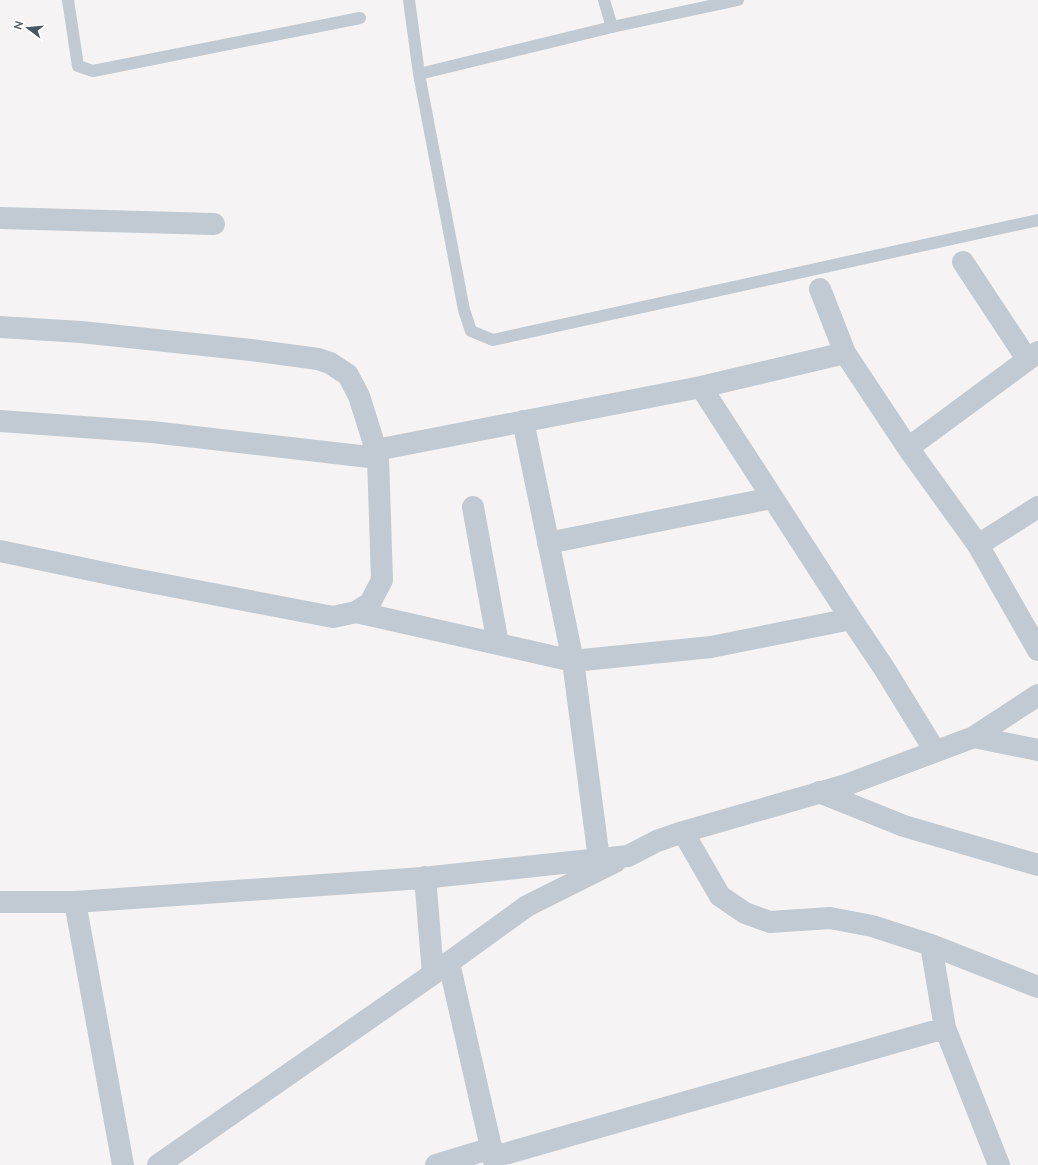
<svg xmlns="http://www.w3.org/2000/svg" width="1038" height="1165" font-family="'Nunito Sans',sans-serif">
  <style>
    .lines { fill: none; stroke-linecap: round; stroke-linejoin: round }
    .lane { stroke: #c1cad2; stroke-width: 12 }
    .street { stroke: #c1cad2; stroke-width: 22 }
  </style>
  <rect width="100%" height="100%" fill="#f5f3f3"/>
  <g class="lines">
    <!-- lane -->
    <path class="lane" d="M68 0 78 66 93 71 360 18
      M409 0 419 74 464 310 471 331 493 340 1038 220
      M604 0 612 27
      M419 74 612 27 738 0"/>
    <!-- street -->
    <path class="street" d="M0 218 214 224
      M963 262 1027 359
      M820 289 845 353 908 448 978 545 1038 650
      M0 327 81 332 251 350 318 359 330 363 348 375 359 396 376 450 378 458 382 580 370 603 356 612 333 617 129 578 0 551
      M701 387 851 619 884 668 935 751
      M0 421 152 432 378 458
      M523 421 573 661 599 859
      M908 448 1038 352
      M376 450 701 387 845 353
      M473 507 498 644
      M548 543 772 498
      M978 545 1038 507
      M356 612 573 661 711 647 851 619
      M974 737 1038 695
      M819 792 904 826 1038 865
      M683 832 720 896 745 913 770 922 830 918 872 926 931 945 1038 987
      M425 877 433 974
      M0 902H75L423 878 628 856 657 841 683 832 846 785 974 737 1038 750
      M75 902 123 1165
      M931 945 945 1028 999 1165
      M449 963 495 1165
      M494 1157 945 1028
      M158 1165 433 974 527 906 615 862
      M436 1165 492 1148"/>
  </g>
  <!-- north arrow -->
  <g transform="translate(28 28) rotate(286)" stroke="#ffffff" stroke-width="3" paint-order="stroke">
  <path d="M0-3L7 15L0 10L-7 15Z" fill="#4a5661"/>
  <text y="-6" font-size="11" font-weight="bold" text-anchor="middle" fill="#4a5661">N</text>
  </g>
</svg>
